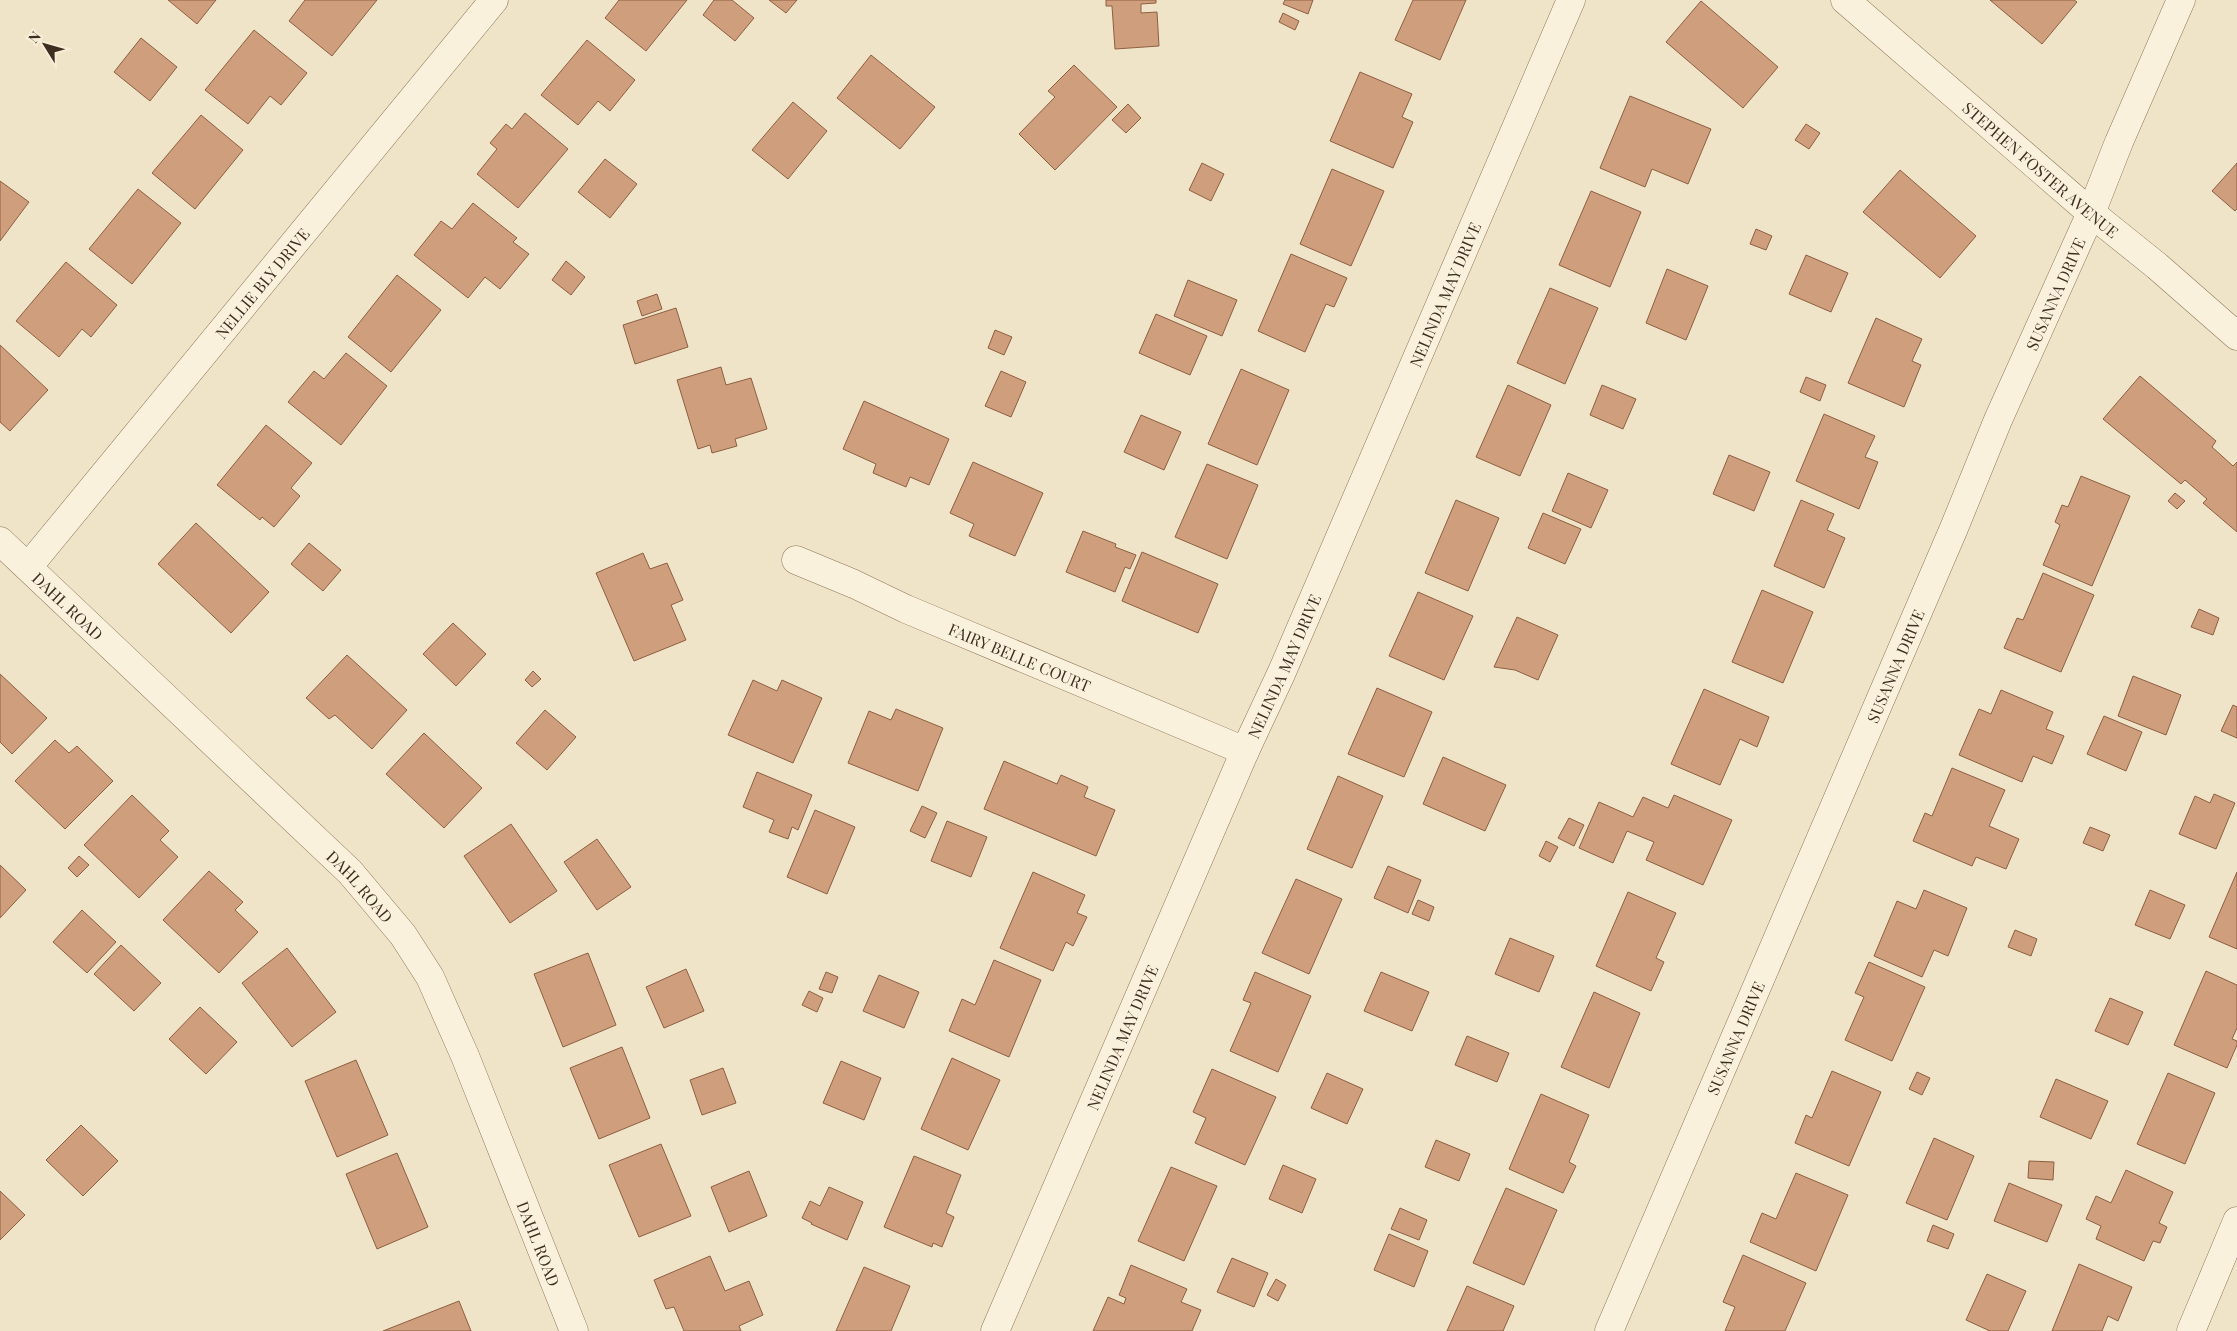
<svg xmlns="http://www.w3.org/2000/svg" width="2237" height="1331" font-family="'Playfair Display',serif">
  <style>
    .building { fill: #cf9f7d; stroke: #8d5f41 }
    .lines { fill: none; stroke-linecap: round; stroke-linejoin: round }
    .minor-casing { stroke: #8d765c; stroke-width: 29 }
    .minor { stroke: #faf1dc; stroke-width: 28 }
    .labels { text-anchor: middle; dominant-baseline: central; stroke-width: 4; stroke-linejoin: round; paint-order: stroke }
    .street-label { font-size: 16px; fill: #3d2e20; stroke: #f7eed8 }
  </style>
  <rect width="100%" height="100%" fill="#f0e4c8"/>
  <!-- building -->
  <path class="building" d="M168 0H216L197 24Z
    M305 0H377L332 56 289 21Z
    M619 0H687L646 51 605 18Z
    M714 0H732L754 18 735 41 703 15Z
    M769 0H797L786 13Z
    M1106 0H1156V3L1141 4V13L1157 12 1159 46 1115 49 1112 6H1106Z
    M1285 0H1313L1308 14 1283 4Z
    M1413 0H1466L1440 60 1395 40Z
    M1990 0H2074L2077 2 2042 44Z
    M1701 1 1778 67 1743 108 1666 42Z
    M1283 13 1299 21 1295 30 1279 22Z
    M254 30 307 73 281 105 270 96 248 124 205 90Z
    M141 38 177 67 150 101 114 72Z
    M587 40 635 80 610 111 598 101 578 125 541 95Z
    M871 55 935 107 900 149 837 98Z
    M1074 65 1117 107 1055 170 1019 134 1055 97 1048 91Z
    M1360 72 1412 94 1402 117 1413 122 1393 168 1330 141Z
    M1630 96 1711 129 1688 184 1652 169 1645 187 1600 168Z
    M793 102 827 131 788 179 752 150Z
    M1128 104 1141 118 1126 133 1112 120Z
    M525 113 568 149 518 208 477 174 497 149 490 143 506 124 512 129Z
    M201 115 243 150 195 209 152 173Z
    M1806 124 1820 133 1809 149 1795 140Z
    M605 159 637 184 610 218 578 192Z
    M1202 163 1224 174 1211 201 1189 190Z
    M2237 163V209L2235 211 2212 191Z
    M1332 169 1384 191 1351 266 1300 244Z
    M1900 170 1976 236 1940 278 1863 212Z
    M0 181 29 202 0 241Z
    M138 189 181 223 132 284 89 249Z
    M1591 191 1641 212 1610 287 1559 265Z
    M473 203 517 238 513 242 529 254 500 289 485 277 468 298 414 255 441 221 452 229Z
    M1756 229 1772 236 1766 250 1750 244Z
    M1291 254 1347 278 1334 307 1326 304 1305 352 1258 331Z
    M1806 255 1848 273 1831 312 1789 294Z
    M566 261 585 277 571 295 552 280Z
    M66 262 117 305 91 337 82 329 59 357 16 321Z
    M1667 269 1708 286 1686 340 1646 323Z
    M397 275 441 310 391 372 348 337Z
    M1188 280 1237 300 1222 336 1174 316Z
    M1550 288 1598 308 1565 384 1517 363Z
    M657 294 662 309 642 316 637 301Z
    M676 308 688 347 635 364 623 325Z
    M1156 314 1207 336 1190 375 1139 353Z
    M1876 318 1922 339 1912 361 1921 365 1904 407 1848 383Z
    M995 330 1012 337 1004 355 988 348Z
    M0 345 48 390 10 431 0 422Z
    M346 353 387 386 341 445 288 402 314 371 324 379Z
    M721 367 726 385 751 378 767 429 735 439 737 446 712 453 710 445 698 449 677 380Z
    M1241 369 1289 390 1257 465 1208 444Z
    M1001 371 1026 382 1011 417 985 406Z
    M2140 376 2216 441 2212 447 2233 466 2237 462V532L2203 503 2207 499 2185 480 2181 484 2103 419Z
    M1806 377 1826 385 1820 401 1800 392Z
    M1508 385 1551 405 1520 476 1476 457Z
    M1602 385 1636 399 1623 429 1590 415Z
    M864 401 949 439 929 485 910 477 906 487 873 473 876 464 843 449Z
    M1824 414 1875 436 1865 457 1878 462 1859 509 1796 481Z
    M1141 415 1181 432 1164 470 1124 452Z
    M266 425 312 463 291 488 300 496 274 527 262 517 260 520 217 485Z
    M1729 455 1770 472 1754 511 1713 494Z
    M973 462 1043 493 1015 556 969 536 974 524 950 513Z
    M1207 464 1258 485 1227 559 1175 537Z
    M1568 473 1608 490 1591 528 1552 511Z
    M2081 476 2130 496 2092 586 2043 565 2060 525 2055 522 2062 505 2068 507Z
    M2175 493 2185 501 2177 509 2168 501Z
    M1456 500 1499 518 1468 591 1425 573Z
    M1801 500 1834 514 1827 530 1845 538 1824 588 1774 566Z
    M1543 513 1581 529 1565 564 1528 548Z
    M196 523 269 592 231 633 158 564Z
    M1083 531 1116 544 1115 547 1136 555 1130 569 1125 567 1115 592 1066 572Z
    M309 543 341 570 323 591 291 564Z
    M1142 552 1218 584 1198 633 1122 601Z
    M643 553 650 569 667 563 683 600 671 605 686 640 634 661 596 573Z
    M2043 573 2094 595 2061 672 2004 648 2017 618 2023 620Z
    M1762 590 1813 612 1783 683 1732 662Z
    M1418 592 1473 616 1444 680 1389 656Z
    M2199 609 2219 618 2213 635 2191 627Z
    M1517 617 1558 635 1538 680 1515 670 1494 667Z
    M453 623 486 654 456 686 423 654Z
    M347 655 407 710 372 749 335 715 329 719 306 698Z
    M533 671 541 679 532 687 525 680Z
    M0 674 47 718 12 754 0 742Z
    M2133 676 2181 695 2166 735 2118 716Z
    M753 680 777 691 782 680 822 698 793 763 728 735Z
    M1377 688 1432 712 1404 777 1348 754Z
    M1704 689 1769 717 1757 747 1740 739 1720 785 1671 764Z
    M2001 690 2053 712 2046 729 2064 736 2052 764 2033 756 2022 782 1959 755 1979 709 1991 714Z
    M2233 705 2237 707V738L2221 731Z
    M896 709 943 728 918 791 848 763 869 711 891 720Z
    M545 710 576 737 547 770 516 743Z
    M2104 716 2142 732 2126 771 2087 754Z
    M424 733 482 788 444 828 386 774Z
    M55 740 69 753 77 746 113 781 65 829 15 781Z
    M1443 757 1506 785 1485 831 1423 804Z
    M1004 761 1057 784 1061 775 1088 787 1084 797 1115 810 1096 856 984 809Z
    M1952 768 2005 790 1989 826 2019 839 2006 869 1976 857 1972 866 1913 841 1925 813 1932 816Z
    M757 772 812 795 798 830 792 827 788 839 769 832 774 820 743 807Z
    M1338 776 1383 796 1352 868 1307 849Z
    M2214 794 2235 803 2216 849 2179 834 2195 796 2210 803Z
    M132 795 169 831 160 840 178 857 139 898 84 845Z
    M1674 795 1732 820 1703 885 1646 860 1654 842 1627 831 1613 863 1579 848 1599 802 1633 817 1643 797 1668 808Z
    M922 806 937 813 925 838 910 831Z
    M815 810 855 827 827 894 787 877Z
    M1569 818 1584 825 1574 846 1558 838Z
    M947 821 987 837 971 877 931 861Z
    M511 824 557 891 510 923 464 856Z
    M2090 827 2110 835 2103 851 2083 843Z
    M597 839 631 887 597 910 564 862Z
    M1546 841 1558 847 1550 862 1539 856Z
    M79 856 89 865 77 877 68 868Z
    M0 865 26 890 0 918Z
    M1388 866 1421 880 1408 913 1374 898Z
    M209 871 243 902 235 910 258 932 219 973 163 920Z
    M1033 872 1085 895 1077 913 1087 917 1073 946 1066 942 1053 971 1000 948Z
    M2237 872V949L2209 937Z
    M1296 879 1342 899 1309 974 1262 953Z
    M1924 890 1967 908 1948 956 1934 950 1922 977 1874 956 1897 901 1916 909Z
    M2150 890 2185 905 2170 939 2135 925Z
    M1628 892 1676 913 1656 958 1664 962 1651 991 1596 966Z
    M1418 900 1434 907 1429 921 1412 914Z
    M82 910 116 942 87 973 53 942Z
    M2015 930 2037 939 2031 956 2008 947Z
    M1510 938 1554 956 1539 992 1495 974Z
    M121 945 161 983 134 1011 94 974Z
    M287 948 336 1012 292 1047 242 983Z
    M588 953 616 1025 563 1047 534 974Z
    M994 960 1041 980 1009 1057 949 1031 962 999 975 1005Z
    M1869 962 1925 987 1892 1061 1845 1040 1864 997 1855 993Z
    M686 969 704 1011 664 1028 646 987Z
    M2206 971 2237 985V1028L2232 1039 2237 1041V1045L2227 1068 2174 1045Z
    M826 972 838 977 832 993 819 989Z
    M1255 972 1311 996 1278 1072 1230 1051 1251 1003 1243 1000Z
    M1381 972 1429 992 1412 1031 1364 1011Z
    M879 975 919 992 904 1028 863 1011Z
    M809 991 823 998 817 1012 802 1005Z
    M1594 992 1640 1013 1609 1088 1561 1067Z
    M2110 998 2143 1012 2128 1045 2095 1031Z
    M200 1007 237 1042 206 1074 169 1039Z
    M1467 1036 1509 1053 1497 1082 1455 1065Z
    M622 1047 650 1118 599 1139 570 1068Z
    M952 1058 1000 1080 968 1150 921 1129Z
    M356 1060 388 1135 337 1157 305 1081Z
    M841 1061 881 1078 864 1120 823 1103Z
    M723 1068 736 1103 702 1115 690 1080Z
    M1212 1069 1276 1097 1245 1165 1195 1143 1206 1118 1193 1112Z
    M1832 1071 1881 1092 1849 1166 1795 1143 1806 1115 1812 1118Z
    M1917 1072 1930 1078 1922 1095 1909 1089Z
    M1327 1073 1363 1089 1347 1124 1311 1108Z
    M2168 1073 2215 1093 2185 1164 2137 1144Z
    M2056 1079 2108 1101 2091 1139 2040 1117Z
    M1541 1094 1589 1115 1569 1162 1576 1166 1563 1193 1509 1169Z
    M81 1125 118 1161 83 1196 46 1160Z
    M1934 1138 1974 1156 1947 1220 1906 1203Z
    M1436 1140 1470 1154 1459 1181 1425 1167Z
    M661 1144 691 1216 639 1237 609 1165Z
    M397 1153 428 1227 377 1249 346 1174Z
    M914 1156 961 1175 946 1213 954 1217 942 1247 933 1243 932 1247 884 1227Z
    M2029 1161 2054 1162 2053 1180 2028 1178Z
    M1283 1165 1316 1179 1302 1213 1269 1199Z
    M1171 1167 1217 1186 1184 1261 1138 1241Z
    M2126 1170 2173 1192 2159 1223 2167 1227 2160 1243 2153 1241 2144 1261 2096 1239 2101 1226 2086 1219 2096 1196 2111 1203Z
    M749 1171 767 1216 729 1232 711 1187Z
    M1796 1173 1848 1195 1816 1271 1750 1242 1762 1213 1776 1219Z
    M2009 1183 2062 1205 2047 1242 1994 1221Z
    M829 1187 863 1202 847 1240 811 1224 812 1223 802 1218 810 1201 820 1206Z
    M1506 1188 1557 1210 1524 1285 1473 1263Z
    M0 1191 25 1215 0 1240Z
    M1400 1208 1427 1220 1419 1240 1391 1229Z
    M1933 1225 1954 1234 1948 1249 1927 1241Z
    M1389 1234 1428 1251 1414 1287 1374 1270Z
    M1743 1255 1806 1283 1785 1331H1725L1735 1307 1723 1302Z
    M710 1256 725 1291 749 1281 763 1315 739 1326 741 1331H684L674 1307 666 1309 654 1280Z
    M1232 1258 1268 1273 1254 1307 1217 1292Z
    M2079 1264 2132 1287 2118 1321 2108 1316 2102 1331H2052Z
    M1131 1265 1187 1289 1181 1302 1201 1310 1192 1331H1093L1108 1297 1124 1304 1126 1298 1119 1295Z
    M864 1267 910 1286 891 1331H836Z
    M1987 1274 2026 1291 2008 1331H1990L1966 1320Z
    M1276 1279 1286 1285 1278 1301 1267 1295Z
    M1467 1286 1514 1306 1503 1331H1447Z
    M459 1301 471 1331H383Z"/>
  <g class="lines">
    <defs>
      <g id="minor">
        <path id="s1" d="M1845 0 2091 213 2157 266 2237 336"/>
        <path id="s2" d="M0 541 350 872 403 935 430 977 465 1056 574 1331"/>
        <path id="s3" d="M796 560 854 584 906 609 1245 751"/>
        <path id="s4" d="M28 567 494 0"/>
        <path id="s5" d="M995 1331 1245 751 1281 674 1571 0"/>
        <path id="s6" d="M1609 1331 1954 528 1998 420 2091 213 2119 142 2181 0"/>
        <path d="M2191 1331 2237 1221"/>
      </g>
    </defs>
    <!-- minor casing -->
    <use href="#minor" class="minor-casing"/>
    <!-- minor -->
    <use href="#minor" class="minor"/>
  </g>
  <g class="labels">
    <!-- street labels -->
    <g class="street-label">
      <text stroke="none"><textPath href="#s1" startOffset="259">STEPHEN FOSTER AVENUE</textPath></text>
      <text stroke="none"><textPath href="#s4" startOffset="368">NELLIE BLY DRIVE</textPath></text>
      <text stroke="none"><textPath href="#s5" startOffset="1130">NELINDA MAY DRIVE</textPath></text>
      <text stroke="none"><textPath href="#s6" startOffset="1129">SUSANNA DRIVE</textPath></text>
      <text stroke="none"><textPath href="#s2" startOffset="94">DAHL ROAD</textPath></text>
      <text stroke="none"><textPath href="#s3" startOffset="244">FAIRY BELLE COURT</textPath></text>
      <text stroke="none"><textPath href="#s5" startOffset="725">NELINDA MAY DRIVE</textPath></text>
      <text stroke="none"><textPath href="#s6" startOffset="724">SUSANNA DRIVE</textPath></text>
      <text stroke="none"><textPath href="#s2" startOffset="499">DAHL ROAD</textPath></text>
      <text stroke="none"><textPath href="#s5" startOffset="320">NELINDA MAY DRIVE</textPath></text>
      <text stroke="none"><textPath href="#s6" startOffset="319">SUSANNA DRIVE</textPath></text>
      <text stroke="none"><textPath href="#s2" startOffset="902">DAHL ROAD</textPath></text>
    </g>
  </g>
  <!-- north arrow -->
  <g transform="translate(45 45) rotate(307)" stroke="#f7eed8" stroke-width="4" paint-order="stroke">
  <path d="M0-4L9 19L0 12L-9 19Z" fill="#3d2e20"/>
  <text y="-8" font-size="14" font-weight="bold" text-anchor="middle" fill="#3d2e20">N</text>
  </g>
</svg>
